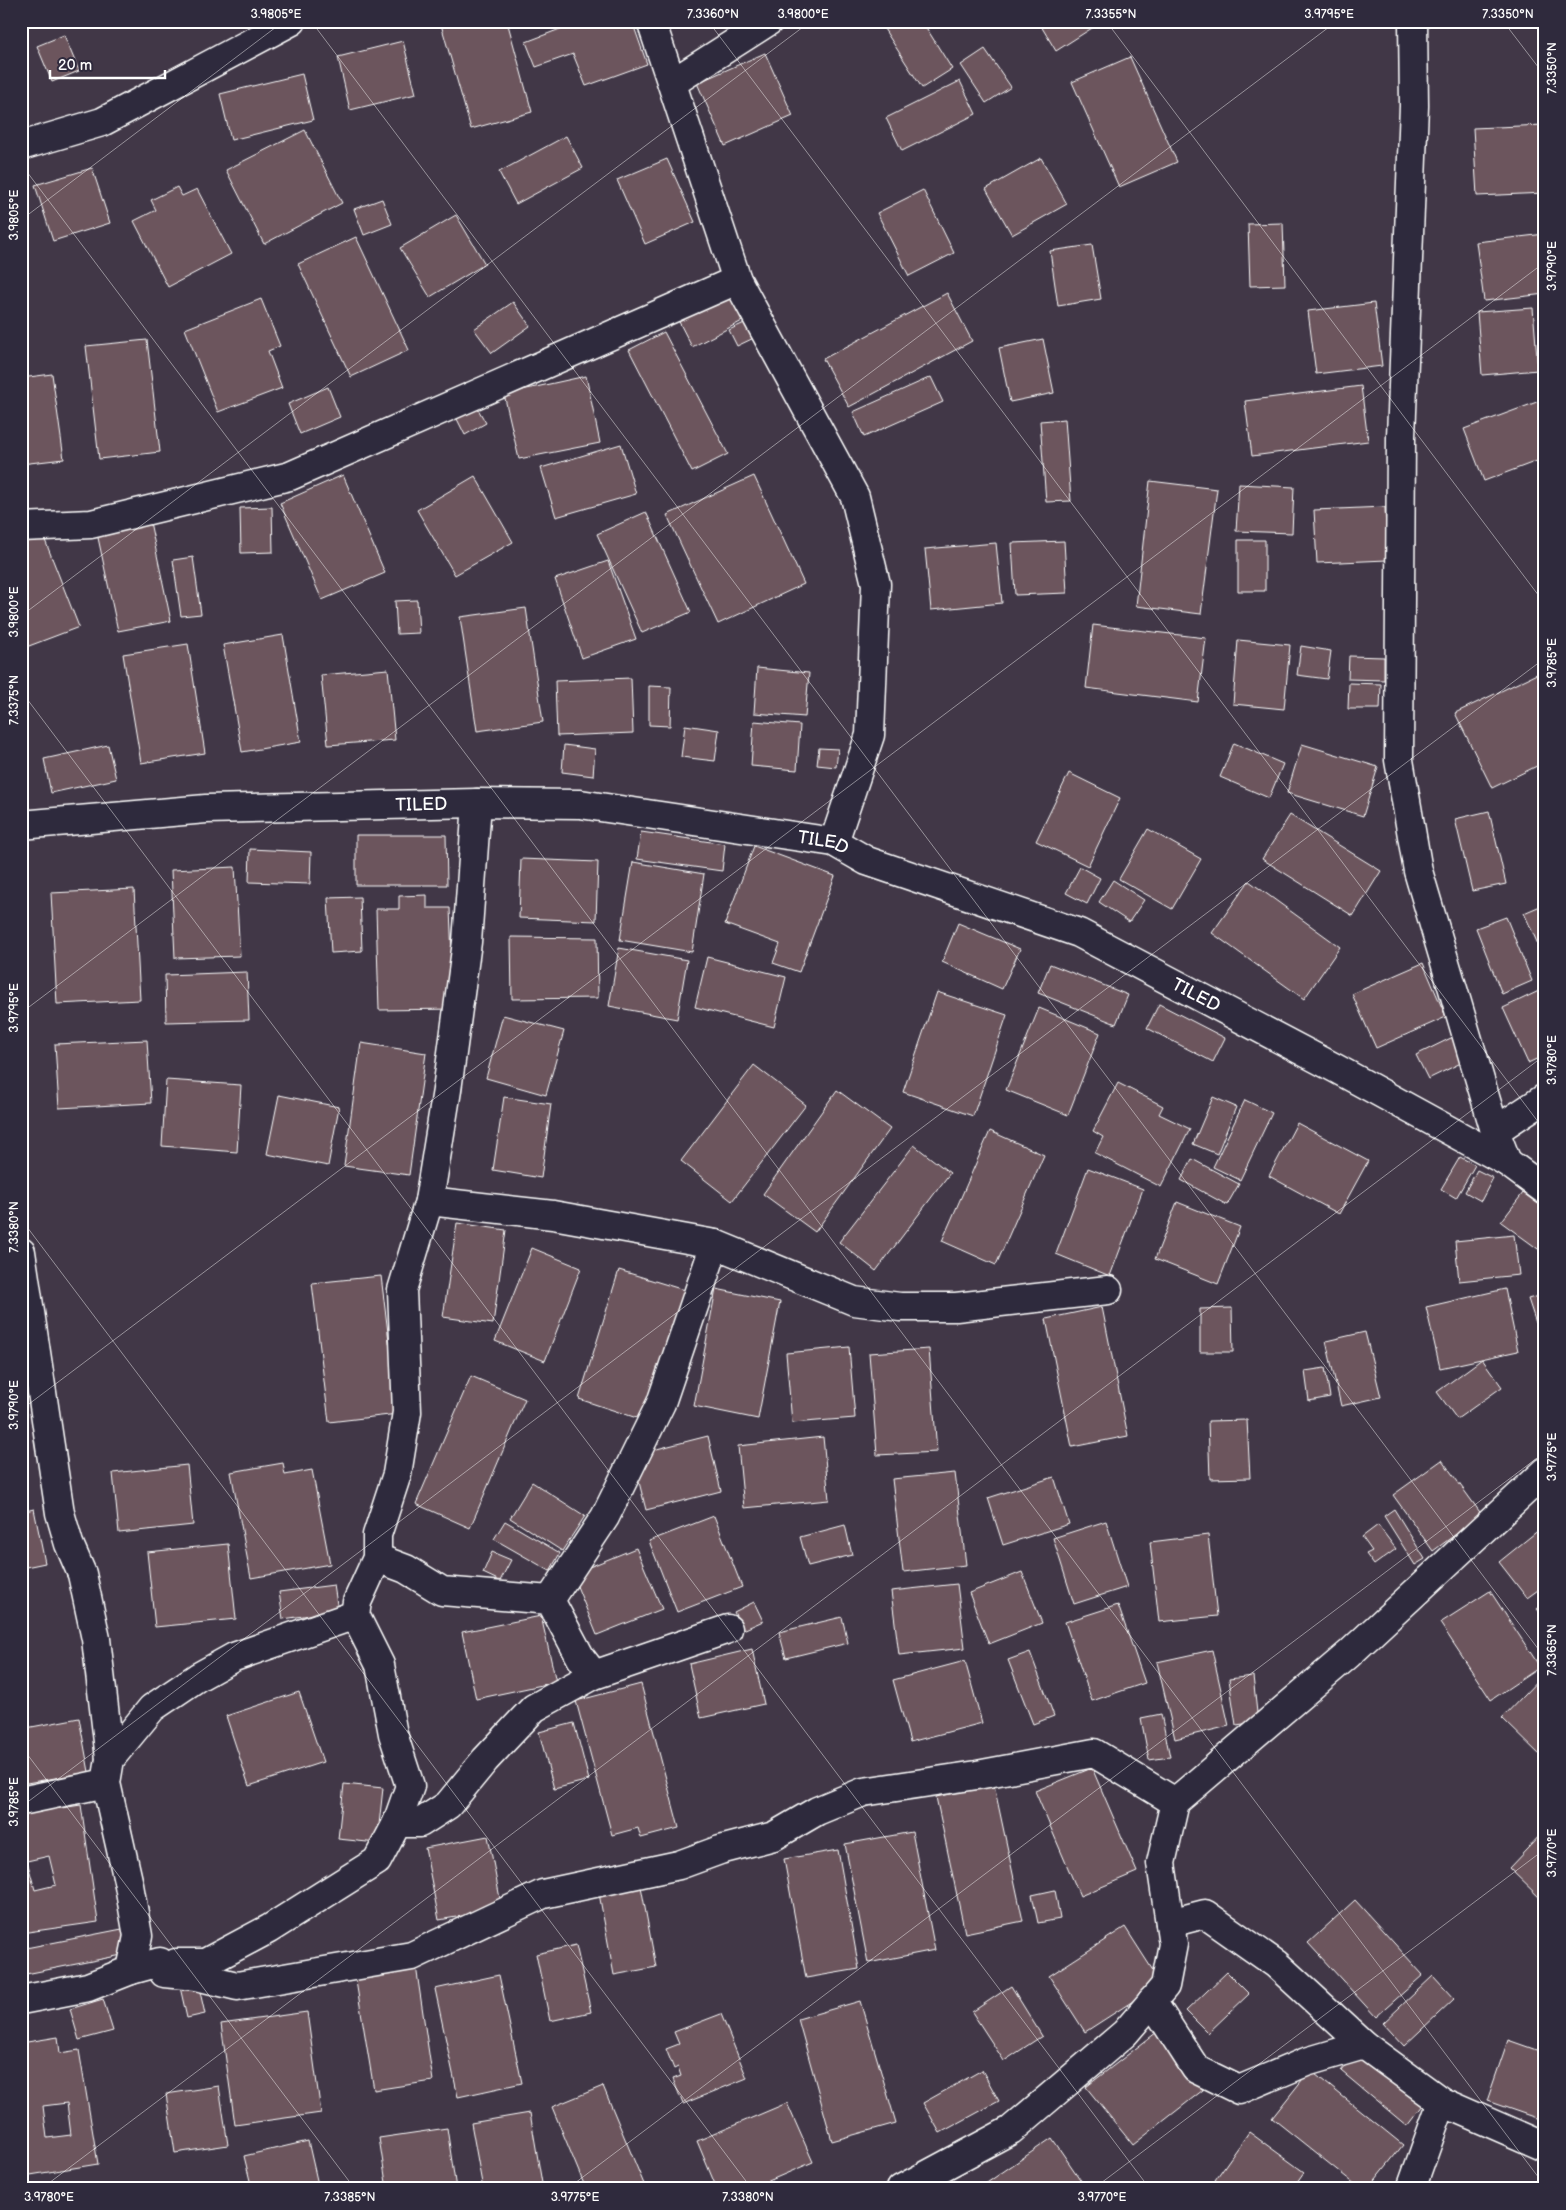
<svg xmlns="http://www.w3.org/2000/svg" width="1566" height="2210" font-family="'Balsamiq Sans',sans-serif">
  <style>
    .building { fill: #6c555d; stroke: #fff; fill-rule: evenodd }
    .lines { fill: none; stroke-linecap: round; stroke-linejoin: round }
    .minor-casing { stroke: #fff; stroke-width: 31 }
    .minor { stroke: #2f2a3d; stroke-width: 28 }
    .ticks { fill: none; stroke: #fff; stroke-width: 1; stroke-opacity: 0.45 }
    .labels { text-anchor: middle; dominant-baseline: central; stroke-width: 5; stroke-linejoin: round; paint-order: stroke }
    .street-label { font-size: 18px; fill: #fff; stroke: #2f2a3d }
    .neatline { fill: none; stroke: #fff; stroke-width: 2 }
    .ticks-label { font-size: 12px; text-anchor: middle; fill: #fff }
  </style>
  <rect width="100%" height="100%" fill="#413747"/>
  <filter id="ink" filterUnits="userSpaceOnUse"><feTurbulence type="fractalNoise" baseFrequency=".02" numOctaves="2"/><feDisplacementMap in="SourceGraphic" scale="10" xChannelSelector="R" yChannelSelector="G"/><feConvolveMatrix kernelMatrix="1 2 1 2 8 2 1 2 1" color-interpolation-filters="sRGB"/></filter>
  <g filter="url(#ink)">
    <!-- building -->
    <path class="building" d="M440 21H507L532 112 471 129Z
      M581 21H632L647 64 586 86 573 54 536 67 526 42Z
      M879 21H922L952 69 922 88Z
      M1038 21H1103L1056 51Z
      M64 35 79 71 52 82 37 46Z
      M403 41 416 94 350 110 338 57Z
      M985 49 1011 87 986 103 961 65Z
      M765 53 793 116 725 146 697 83Z
      M1130 57 1177 162 1119 187 1072 82Z
      M302 74 313 120 231 140 220 94Z
      M960 81 976 114 902 151 886 118Z
      M1544 125 1545 193 1477 196 1473 128Z
      M305 130 342 203 264 244 226 170Z
      M566 136 583 168 516 204 499 172Z
      M1041 158 1067 204 1012 235 986 189Z
      M667 159 695 222 645 244 617 180Z
      M92 168 110 223 53 241 35 185Z
      M177 187 182 196 197 189 231 254 168 287 134 221 156 210 151 200Z
      M923 190 954 253 909 276 877 213Z
      M382 199 392 224 364 235 354 209Z
      M456 215 485 264 430 297 400 248Z
      M1283 223 1285 285 1250 286 1248 224Z
      M1545 234V294L1484 301 1476 242Z
      M356 237 409 350 351 377 298 264Z
      M1092 245 1101 299 1058 306 1050 251Z
      M733 284 750 317 692 347 675 314Z
      M947 293 972 341 849 407 823 359Z
      M261 299 280 346 268 351 282 388 218 412 185 329Z
      M513 302 530 326 492 353 474 329Z
      M1374 303 1382 366 1316 374 1308 311Z
      M1533 308 1538 370 1482 375 1477 312Z
      M751 320 758 336 737 346 729 330Z
      M664 332 728 454 692 472 629 350Z
      M1043 339 1054 393 1010 402 999 348Z
      M147 340 160 452 99 459 86 346Z
      M52 374 64 459 21 464V378Z
      M586 376 600 443 519 459 504 394Z
      M931 377 943 402 864 437 853 412Z
      M1361 386 1368 441 1252 456 1245 401Z
      M328 387 340 417 300 434 288 404Z
      M1545 399V458L1484 481 1464 429Z
      M475 404 486 423 465 435 455 415Z
      M1065 419 1071 501 1046 502 1040 421Z
      M621 444 636 494 556 517 541 468Z
      M343 475 385 573 322 600 280 503Z
      M475 476 513 542 455 575 417 510Z
      M754 476 804 584 718 624 667 515Z
      M1150 481 1217 489 1201 614 1136 606Z
      M1239 484 1294 487 1292 533 1236 531Z
      M272 507 273 552 241 553 240 508Z
      M1385 507 1387 560 1317 563 1314 510Z
      M646 512 691 612 642 633 597 534Z
      M150 522 171 621 118 631 97 533Z
      M43 535 79 627 21 649V543Z
      M1238 540H1265V591H1238Z
      M1064 541 1067 593 1015 595 1012 543Z
      M996 543 1002 603 931 610 925 549Z
      M193 557 201 614 181 616 173 560Z
      M608 561 636 639 582 658 555 579Z
      M417 600 419 633 397 634 395 601Z
      M526 608 543 722 477 731 460 617Z
      M1093 625 1206 638 1198 702 1086 688Z
      M283 635 301 742 242 752 223 645Z
      M1238 640 1290 645 1284 709 1233 704Z
      M188 644 205 753 141 763 123 654Z
      M1301 646 1331 651 1327 679 1297 675Z
      M1349 656 1384 657V680L1348 679Z
      M757 668 809 673 805 717 754 713Z
      M388 669 395 740 328 745 321 675Z
      M1543 671 1545 762 1492 788 1455 713Z
      M631 678 633 733 557 736 555 681Z
      M1349 683 1381 684 1380 709H1348Z
      M649 686 671 687 670 726 649 725Z
      M754 721 800 725 797 770 751 766Z
      M685 725 719 730 715 761 681 757Z
      M1234 743 1283 764 1269 798 1220 777Z
      M1302 744 1378 767 1363 816 1287 793Z
      M108 745 116 779 51 793 44 759Z
      M564 745 595 749 593 776 562 772Z
      M819 748 838 749 836 767 817 765Z
      M1069 773 1120 798 1088 866 1036 841Z
      M1489 811 1506 884 1472 891 1455 819Z
      M1290 815 1381 871 1353 916 1262 859Z
      M1148 829 1201 859 1172 909 1119 879Z
      M641 832 725 844 722 871 637 859Z
      M356 835H446L447 885H356Z
      M754 846 835 876 799 972 773 963 780 944 725 924Z
      M250 849 311 852 310 884 249 882Z
      M521 859 598 862 596 921 519 918Z
      M633 862 704 874 692 952 620 940Z
      M235 867 240 956 175 958 171 870Z
      M1080 867 1100 878 1087 904 1066 893Z
      M1113 880 1144 900 1129 922 1099 902Z
      M1249 881 1340 947 1304 999 1212 933Z
      M134 889 140 1000 57 1004 51 893Z
      M427 895V908H450L454 1009 379 1010 376 909H399V896Z
      M360 897 362 951 331 953 328 898Z
      M1545 904V960L1524 913Z
      M1506 917 1532 981 1502 994 1476 928Z
      M958 923 1020 949 1002 989 942 962Z
      M511 937 597 938 598 998 512 999Z
      M619 948 687 960 677 1019 609 1006Z
      M707 957 786 977 774 1027 695 1007Z
      M1423 963 1446 1017 1376 1048 1352 994Z
      M1050 964 1128 995 1116 1024 1038 993Z
      M247 972 249 1020 166 1022 165 975Z
      M1543 989 1545 993V1055L1528 1063 1503 1008Z
      M937 992 1007 1015 973 1116 903 1092Z
      M1159 1004 1225 1038 1213 1062 1147 1028Z
      M1039 1008 1100 1033 1068 1115 1006 1090Z
      M503 1015 564 1031 546 1095 486 1078Z
      M1453 1037 1465 1061 1428 1079 1416 1055Z
      M147 1040 151 1103 59 1108 55 1044Z
      M361 1043 426 1053 409 1175 344 1166Z
      M754 1065 806 1105 732 1201 681 1161Z
      M166 1080 241 1085 237 1152 162 1146Z
      M1118 1083 1163 1106 1159 1114 1190 1129 1161 1187 1095 1153 1103 1137 1093 1131Z
      M837 1090 890 1129 815 1232 763 1194Z
      M279 1095 339 1107 328 1166 267 1154Z
      M504 1097 551 1104 541 1178 493 1170Z
      M1213 1097 1236 1107 1217 1154 1193 1144Z
      M1245 1100 1272 1113 1240 1180 1213 1167Z
      M1297 1123 1368 1161 1339 1214 1269 1176Z
      M990 1131 1044 1155 996 1265 942 1241Z
      M914 1145 950 1173 876 1271 839 1242Z
      M1460 1157 1475 1165 1456 1198 1441 1189Z
      M1192 1159 1239 1184 1227 1205 1181 1180Z
      M1088 1168 1143 1189 1110 1276 1056 1254Z
      M1477 1170 1493 1178 1481 1201 1465 1192Z
      M1523 1193 1545 1209V1254L1501 1222Z
      M1177 1202 1240 1227 1218 1284 1155 1259Z
      M457 1223 506 1230 493 1324 443 1317Z
      M1514 1235 1519 1275 1459 1281 1455 1241Z
      M532 1248 581 1268 545 1361 495 1341Z
      M619 1270 684 1290 643 1420 579 1399Z
      M381 1276 398 1414 329 1422 312 1283Z
      M716 1289 780 1302 758 1419 694 1406Z
      M1505 1289 1518 1351 1440 1368 1426 1307Z
      M1545 1294V1350L1528 1299Z
      M1102 1307 1128 1436 1072 1447 1046 1319Z
      M1232 1308 1233 1352H1200V1309Z
      M1365 1332 1381 1397 1341 1406 1326 1341Z
      M849 1347 855 1418 792 1423 786 1353Z
      M929 1349 937 1452 877 1455 869 1353Z
      M1482 1359 1502 1387 1457 1419 1437 1392Z
      M1325 1368 1330 1397 1309 1401 1305 1371Z
      M471 1376 525 1399 470 1528 416 1504Z
      M1247 1420 1250 1478 1210 1479 1208 1421Z
      M708 1436 721 1491 646 1510 635 1466 648 1463 645 1452Z
      M823 1437 829 1500 744 1508 738 1446Z
      M1442 1460 1482 1515 1433 1551 1393 1495Z
      M283 1463 285 1475 312 1470 330 1564 251 1578 231 1472Z
      M187 1465 193 1525 119 1533 113 1473Z
      M955 1473 966 1565 903 1572 892 1479Z
      M1054 1477 1069 1524 1003 1545 988 1498Z
      M532 1482 585 1516 562 1551 510 1518Z
      M34 1509 45 1563 21 1568V1512Z
      M1394 1509 1425 1559 1415 1565 1384 1516Z
      M714 1516 742 1587 677 1612 649 1541Z
      M505 1521 560 1553 550 1571 494 1539Z
      M1106 1521 1127 1587 1074 1604 1053 1538Z
      M845 1525 852 1555 808 1566 800 1537Z
      M1378 1525 1396 1549 1374 1565 1366 1554 1372 1551 1362 1537Z
      M1545 1525V1585L1527 1598 1499 1562Z
      M1208 1535 1217 1616 1159 1622 1150 1542Z
      M228 1544 236 1619 155 1627 147 1552Z
      M636 1548 662 1609 597 1635 572 1574Z
      M492 1552 511 1560 500 1581 483 1573Z
      M1022 1572 1042 1623 989 1644 969 1593Z
      M957 1584 965 1648 899 1655 891 1591Z
      M334 1585 338 1611 283 1619 279 1592Z
      M1490 1591 1540 1667 1491 1700 1440 1623Z
      M754 1602 763 1621 743 1630 734 1612Z
      M1545 1602V1618L1537 1609Z
      M1118 1605 1145 1683 1092 1701 1065 1622Z
      M541 1616 556 1682 476 1699 462 1632Z
      M842 1617 848 1643 786 1658 779 1632Z
      M752 1649 764 1704 701 1718 689 1664Z
      M1212 1650 1229 1726 1175 1739 1157 1662Z
      M1030 1652 1054 1716 1033 1724 1008 1660Z
      M965 1661 982 1723 910 1742 893 1680Z
      M1545 1673V1760L1502 1718Z
      M1253 1676 1258 1722 1236 1725 1229 1679Z
      M641 1684 679 1828 641 1838 638 1828 612 1835 576 1701Z
      M299 1692 323 1762 249 1786 226 1716Z
      M1161 1714 1170 1757 1149 1760 1141 1718Z
      M79 1718 89 1772 21 1784V1729Z
      M574 1723 589 1780 554 1789 539 1732Z
      M1092 1768 1137 1872 1080 1896 1035 1791Z
      M344 1784 383 1788 377 1843 338 1839Z
      M994 1785 1023 1921 965 1933 936 1797Z
      M81 1805 98 1922 21 1933V1814ZM49 1856 56 1885 35 1890 27 1861Z
      M1545 1830V1899L1543 1901 1509 1868Z
      M912 1832 935 1950 868 1963 845 1844Z
      M488 1836 502 1909 439 1920 425 1848Z
      M838 1850 859 1969 806 1978 784 1859Z
      M640 1881 656 1967 614 1975 598 1888Z
      M1055 1890 1060 1919 1038 1923 1032 1895Z
      M1355 1900 1423 1975 1376 2017 1308 1943Z
      M1125 1927 1161 1983 1085 2032 1049 1976Z
      M127 1928 132 1953 21 1975V1949Z
      M576 1945 591 2012 550 2021 536 1954Z
      M416 1966 433 2081 374 2090 355 1975Z
      M1227 1972 1249 1994 1208 2033 1186 2011Z
      M499 1975 522 2083 458 2097 435 1989Z
      M1433 1976 1454 1999 1404 2046 1383 2023Z
      M198 1983 205 2014 187 2018 180 1987Z
      M1011 1986 1042 2036 1004 2061 972 2012Z
      M103 1999 113 2031 79 2040 70 2009Z
      M860 2001 896 2123 832 2141 798 2019Z
      M307 2012 321 2113 235 2125 221 2024Z
      M721 2014 747 2078 683 2104 673 2079 681 2076 678 2067 674 2069 666 2049 679 2044 674 2032Z
      M1157 2032 1203 2090 1133 2145 1086 2087Z
      M58 2037 60 2053 79 2050 98 2164 24 2176 21 2164V2043ZM67 2103 71 2135 47 2138 43 2106Z
      M1508 2040 1545 2053V2121L1487 2101Z
      M1357 2051 1423 2105 1407 2126 1341 2071Z
      M982 2070 999 2101 940 2133 923 2103Z
      M1310 2070 1403 2145 1368 2189H1361L1272 2118Z
      M219 2086 228 2145 175 2153 166 2094Z
      M603 2086 646 2189H586L552 2107Z
      M787 2103 813 2162 750 2189H717L697 2141Z
      M530 2113 543 2189H483L471 2123Z
      M447 2128 456 2189H387L379 2138Z
      M1249 2132 1304 2172 1292 2189H1227L1215 2180Z
      M1052 2138 1084 2185 1078 2189H983L981 2187Z
      M308 2141 319 2189H252L244 2156Z"/>
    <g class="lines">
      <defs>
        <g id="minor">
          <path d="M651 21 737 280 855 497 876 584 870 735 834 842"/>
          <path d="M1413 21 1414 106 1401 437 1399 760 1418 871 1495 1131 1507 1162"/>
          <path d="M672 83 769 21"/>
          <path d="M21 146 102 122 292 21"/>
          <path d="M21 527 91 524 290 476 737 280"/>
          <path id="s1" d="M21 825 206 809 477 803 580 804 834 842 867 861 1079 933 1335 1068 1507 1162 1545 1190"/>
          <path d="M1495 1131 1545 1098"/>
          <path d="M429 1201 553 1215 715 1244 854 1301 900 1307H956L1108 1290"/>
          <path d="M21 1252 60 1513 69 1544 82 1574 96 1639 110 1759 106 1783 129 1885 138 1936 131 1970"/>
          <path d="M377 1558 406 1569 442 1591 550 1600 581 1658 594 1675"/>
          <path d="M550 1600 605 1517 661 1403 715 1244"/>
          <path d="M110 1759 152 1708 198 1677 234 1657 355 1615"/>
          <path d="M21 1801 106 1783"/>
          <path d="M397 1823 410 1786 393 1734 380 1665 355 1615 357 1602 377 1558V1535L397 1474 407 1412 402 1290 429 1201 447 1090 467 942 477 803"/>
          <path d="M1170 1923 1205 1914 1276 1964 1364 2045 1442 2102 1545 2147"/>
          <path d="M176 1963H205L269 1929 377 1861 397 1823H420L448 1805 485 1760 534 1708 594 1675 728 1629"/>
          <path d="M21 2000 88 1987 131 1970 160 1962 164 1973 196 1976 237 1986 412 1956 543 1894 679 1865 720 1850 774 1836 817 1811 863 1792 977 1775 1094 1753 1175 1802"/>
          <path d="M1152 2001 1196 2069 1239 2090 1306 2062 1364 2045"/>
          <path d="M901 2189 1011 2130 1125 2033 1165 1986 1173 1944 1161 1863 1175 1802 1349 1654 1545 1472"/>
          <path d="M1411 2189 1442 2102"/>
        </g>
      </defs>
      <!-- minor casing -->
      <use href="#minor" class="minor-casing"/>
      <!-- minor -->
      <use href="#minor" class="minor"/>
    </g>
  </g>
  <!-- ticks -->
  <path class="ticks" d="M311 21 1545 1658M708 21 1545 1131M1106 21 1545 604M1503 21 1545 76M21 164 1545 2186M21 220 284 21M21 616 811 21M21 691 1150 2189M21 1013 1337 21M21 1219 752 2189M21 1410 1545 262M21 1746 355 2189M21 1807 1545 658M41 2189 1545 1055M567 2189 1545 1452M1093 2189 1545 1849"/>
  <g class="labels">
    <!-- street labels -->
    <g class="street-label">
      <text stroke="none"><textPath href="#s1" startOffset="401">TILED</textPath></text>
      <text stroke="none"><textPath href="#s1" startOffset="806">TILED</textPath></text>
      <text stroke="none"><textPath href="#s1" startOffset="1211">TILED</textPath></text>
    </g>
  </g>
  <!-- margin -->
  <rect width="1566" height="2210" fill="none" stroke="#2f2a3d" stroke-width="55"/>
  <!-- scale -->
  <path d="M50 70v8h115v-8" fill="none" stroke="#ffffff" stroke-width="2.5"/>
  <text x="58" y="70" font-size="15" fill="#ffffff" stroke="#2f2a3d" stroke-width="4" paint-order="stroke">20 m</text>
  <rect x="28" y="28" width="1510" height="2154" class="neatline"/>
  <g class="ticks-label">
    <text x="276" y="18">3.9805°E</text>
    <text x="713" y="18">7.3360°N</text>
    <text x="803" y="18">3.9800°E</text>
    <text x="1111" y="18">7.3355°N</text>
    <text x="1329" y="18">3.9795°E</text>
    <text x="1508" y="18">7.3350°N</text>
    <text transform="translate(1552 68) rotate(-90)" y="4">7.3350°N</text>
    <text transform="translate(14 215) rotate(-90)" y="4">3.9805°E</text>
    <text transform="translate(1552 266) rotate(-90)" y="4">3.9790°E</text>
    <text transform="translate(14 612) rotate(-90)" y="4">3.9800°E</text>
    <text transform="translate(1552 663) rotate(-90)" y="4">3.9785°E</text>
    <text transform="translate(14 700) rotate(-90)" y="4">7.3375°N</text>
    <text transform="translate(14 1008) rotate(-90)" y="4">3.9795°E</text>
    <text transform="translate(1552 1060) rotate(-90)" y="4">3.9780°E</text>
    <text transform="translate(14 1227) rotate(-90)" y="4">7.3380°N</text>
    <text transform="translate(14 1405) rotate(-90)" y="4">3.9790°E</text>
    <text transform="translate(1552 1457) rotate(-90)" y="4">3.9775°E</text>
    <text transform="translate(1552 1650) rotate(-90)" y="4">7.3365°N</text>
    <text transform="translate(14 1802) rotate(-90)" y="4">3.9785°E</text>
    <text transform="translate(1552 1853) rotate(-90)" y="4">3.9770°E</text>
    <text x="49" y="2201">3.9780°E</text>
    <text x="350" y="2201">7.3385°N</text>
    <text x="575" y="2201">3.9775°E</text>
    <text x="748" y="2201">7.3380°N</text>
    <text x="1102" y="2201">3.9770°E</text>
  </g>
</svg>
